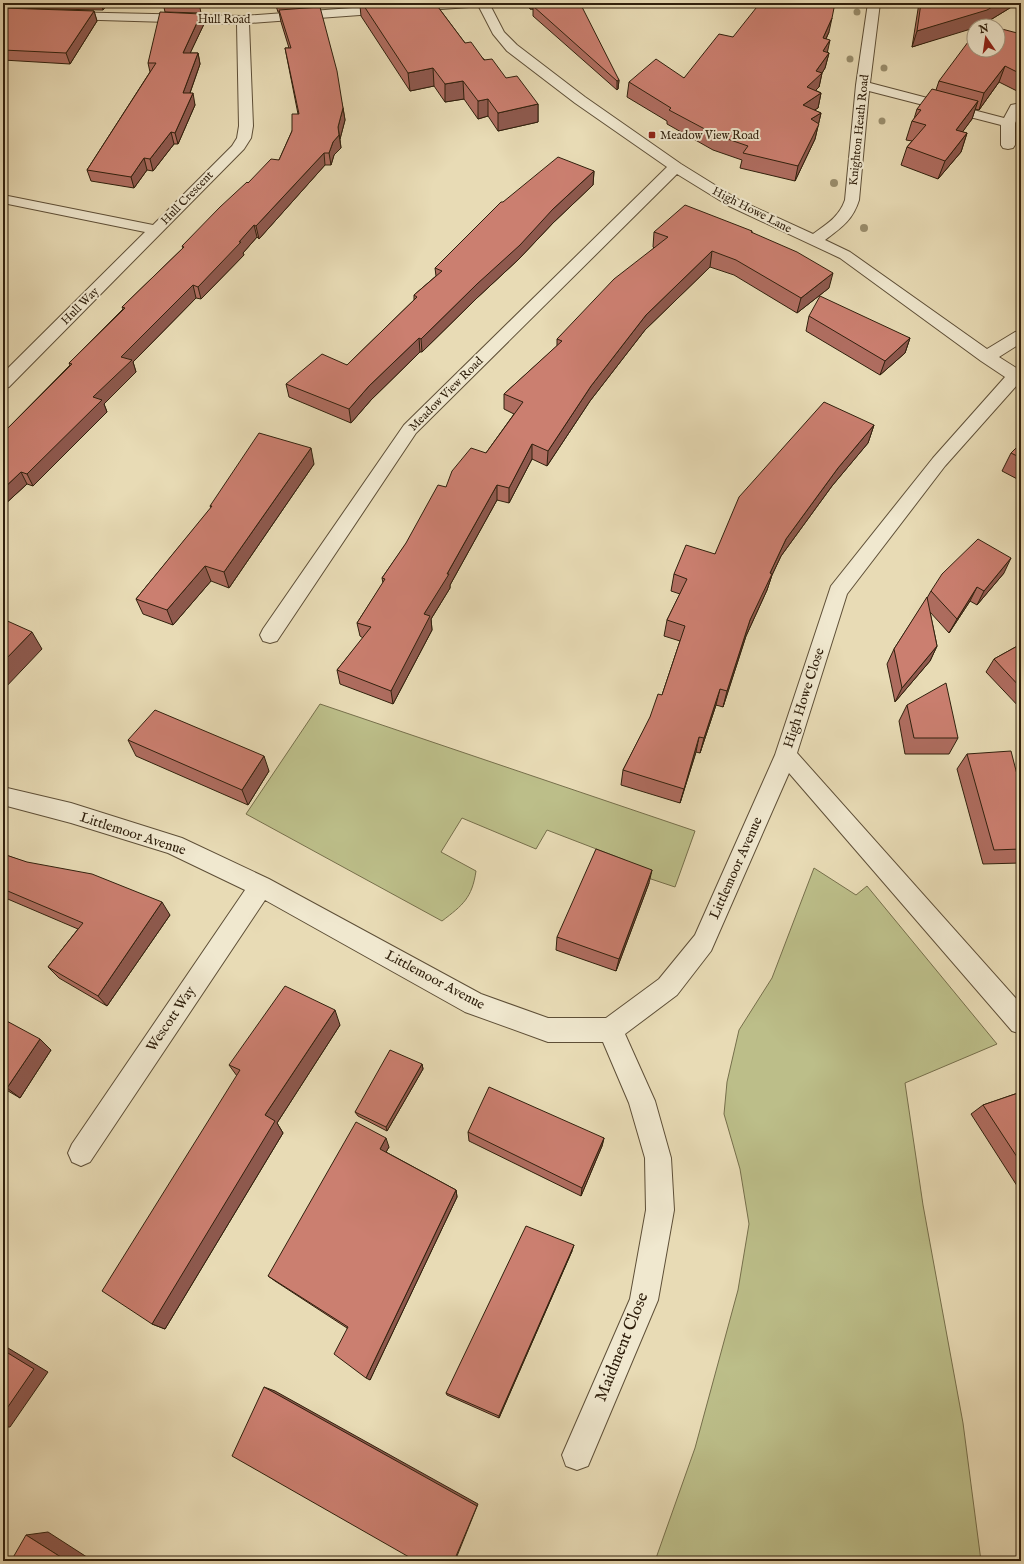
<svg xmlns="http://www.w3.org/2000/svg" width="1024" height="1564" font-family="'IM FELL English',serif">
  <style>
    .green { fill: #bcbe89; stroke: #766f4b }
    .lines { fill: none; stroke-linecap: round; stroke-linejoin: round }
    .minor-casing { stroke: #5e4f37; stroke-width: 2 }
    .minor { fill: #f0e8cf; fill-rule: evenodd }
    .tree { fill: #9a8e6d }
    .wall { fill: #af6d60; stroke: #30200d }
    .shaded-wall { fill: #8e594e; stroke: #30200d }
    .building { fill: #cb7f70; stroke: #30200d }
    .poi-dot { fill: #8f2418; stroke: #f0e8cf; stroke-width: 1.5 }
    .labels { text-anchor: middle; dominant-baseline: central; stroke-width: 4; stroke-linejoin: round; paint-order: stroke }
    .far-street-label { font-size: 12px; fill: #30200d; stroke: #f0e8cf }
    .far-poi-label { font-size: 12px; fill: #30200d; stroke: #f0e8cf; text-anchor: start }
    .street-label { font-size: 14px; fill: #30200d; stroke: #f0e8cf }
    .near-street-label { font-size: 17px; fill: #30200d; stroke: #f0e8cf }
  </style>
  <rect width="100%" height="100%" fill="#e8dbb5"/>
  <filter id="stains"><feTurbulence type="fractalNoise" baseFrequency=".005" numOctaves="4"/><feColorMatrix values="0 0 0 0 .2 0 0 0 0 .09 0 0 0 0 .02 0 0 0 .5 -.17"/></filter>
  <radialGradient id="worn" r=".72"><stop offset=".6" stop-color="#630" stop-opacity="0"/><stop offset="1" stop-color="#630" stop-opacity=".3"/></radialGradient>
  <!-- green -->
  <path class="green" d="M320 704 695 831 675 887 621 869 625 860 547 830 536 849 462 818 441 852 476 871C472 898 463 905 442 921L246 814Z
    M814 868 856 895 867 886 997 1044 905 1083 923 1205 963 1423 981 1561H655L695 1448 738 1290 749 1224 740 1169 724 1114 727 1082 739 1030 772 978Z"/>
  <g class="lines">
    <defs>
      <path id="minor" d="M420 3H475L473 6 469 7 249 23 253 126 251 138 244 149 9 387 3 389V373L145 232 3 203V195L153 225 232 146 237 138 239 126 237 24 66 19 62 18 60 15 62 12 243 16Z
        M477 3H489L504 32 517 45 585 97 681 164 739 200 813 234C827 224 839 217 845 200L856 85 868 3H880L870 83 1004 118 1011 105 1016 104 1021 105V111L1015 123V145L1013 148 1008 149 1003 148 1001 145V125L869 91 859 200C853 220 841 228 825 240L850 252 987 349 1015 332 1021 331V343L999 357 1021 371V385L1018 384 945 466 847 594 797 753 1021 1004V1034L1012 1031 789 773 711 951 677 995 625 1034 655 1101 671 1158 674 1210 658 1300 588 1466 577 1470 566 1466 562 1455 630 1299 646 1210 645 1158 629 1103 603 1042H548L465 1012 265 900 90 1162 81 1166 72 1162 68 1153 72 1144 245 890 168 853 71 823 3 805V787L71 803 182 838 269 879 481 994 548 1018H606L659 979 695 935 775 755 831 586 933 458 1005 377 981 361 840 258 729 206 677 174 416 433 277 641 270 643 263 641 260 635 263 629 404 425 667 167 575 103 507 51 493 34Z"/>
    </defs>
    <!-- minor casing -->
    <use href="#minor" class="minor-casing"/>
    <!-- minor -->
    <use href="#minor" class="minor"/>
  </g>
  <!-- trees -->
  <g class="tree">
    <circle cx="857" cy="12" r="3.5"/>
    <circle cx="850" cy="59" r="3.5"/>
    <circle cx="884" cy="68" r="3.5"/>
    <circle cx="882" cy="121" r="3.5"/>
    <circle cx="834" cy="183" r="4"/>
    <circle cx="864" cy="228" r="4"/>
  </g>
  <!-- wall -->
  <path class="wall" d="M3 3H108L103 10 3 8Z
    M163 3H199L201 13 165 12Z
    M275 3H318L343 108 345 120 340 139 341 148 334 155 331 165H325L259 239 257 237 243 253 244 255 201 299 196 298 133 362 136 372 104 404 107 412 33 486 27 484 3 506V433L70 365 69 363 123 309 122 307 183 248 182 246 248 183 279 160 292 131 298 114 285 48H289L281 22 279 12H278Z
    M352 3H435L465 43 506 78 538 104V122L498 131 488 116 478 119 464 99 445 102 434 86 410 91 361 16 360 6H354Z
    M525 3H558L619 80 618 89 617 90 533 16V9H530Z
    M919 3H1018L982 25 974 26 912 47Z
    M3 8 94 11 97 21 70 64 3 60Z
    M201 14 204 24 190 53H198L200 64 190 93 195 105 178 144H174L153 171 147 170 134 188 91 181 87 170 150 72 148 63Z
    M829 32 826 39 827 52 829 53 825 68 822 73 819 87 815 90 821 93 818 108 814 110 821 113 815 139 795 181 740 168 742 160 713 150 667 124V121L627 97 629 82 684 78 733 37Z
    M1021 34V93L999 82 979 110 975 109 972 119 962 132 967 133 961 152 938 179 901 165 907 147 912 141 906 140 912 121 914 119 917 109 936 90 939 81Z
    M594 171 593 185 553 223 519 259 477 298 422 352H420L371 400 351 423 289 397 286 384 347 365 414 300V295L436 276 435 268 503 202Z
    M752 231V233L829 288 797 313 734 275 710 267 645 330 590 401 547 466 532 459 509 503 497 500 450 585V588L431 619 432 630 393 704 340 684 337 670 363 638 360 636 357 623 383 583 382 578 446 487 486 453 514 414 504 409V394L557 346V339L654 248 653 247 654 232Z
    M809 316 910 338 905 353 880 375 806 331Z
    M874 425 868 443 832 486 781 556 772 575 767 590 746 636 723 707 716 705 700 753 696 752 680 803 621 785 623 770 662 695 680 641 664 636 667 620 680 594 671 591 674 574 715 554Z
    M1021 443V481L1002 471 1011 453Z
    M314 464 229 588 211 581 173 625 143 614 136 599 211 508 210 506Z
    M1004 573 977 605 970 601 949 633 930 612 937 646 930 661 895 702 887 664 894 649 927 598 931 591Z
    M1021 644V709L986 672 994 659Z
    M907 705 958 738 949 754H905L899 721Z
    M128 740 269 771 248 805 136 756Z
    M967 754 1021 790V863L983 864 957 769Z
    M3 854 170 915 107 1006 59 978 48 967 78 929 3 897Z
    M649 883 616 971 556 950 557 937Z
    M3 1019 51 1050 20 1098 3 1088Z
    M340 1025 277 1123 283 1133 165 1329 152 1324 237 1076 229 1065Z
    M422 1064 423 1069 387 1131 358 1116 355 1112Z
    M1021 1092V1192L971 1114 983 1105Z
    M468 1132 604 1138 602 1146 581 1196 469 1141Z
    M389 1147 386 1152 456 1190 457 1197 370 1380 347 1328 275 1281 268 1276Z
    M572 1251 499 1418 447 1395 446 1393Z"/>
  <!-- shaded-wall -->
  <path class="shaded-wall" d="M101 3H108L103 10Z
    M530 3H558L557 6H533V9H530Z
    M999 3H1018L982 25 974 26V28L912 47 917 31Z
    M94 11 97 21 70 64 66 53Z
    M201 14 204 24 185 64 183 53Z
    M832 18 829 32 819 53 823 38Z
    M830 40 827 54 823 51Z
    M198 53 200 64 186 104 183 93Z
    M829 53 825 68 822 73 819 87 804 102 807 87 816 71Z
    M1005 66 999 82 979 110 984 93Z
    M433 68 434 86 410 91 408 73Z
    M619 80 618 89 617 90V81Z
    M463 81 464 99 445 102V84Z
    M193 93 195 105 178 144 175 133Z
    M821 93 818 108 800 119 803 105Z
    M488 99V116L478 119V101Z
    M978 101 972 119 950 149 956 130Z
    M538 104V122L498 131V113Z
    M343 108 345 120 340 139 338 127Z
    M821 113 815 139 795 181 798 166 811 119Z
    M171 132 174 144 153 171 150 159Z
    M967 133 961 152 938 179 945 161Z
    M339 135 341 148 334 155 331 165 329 153 333 142Z
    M324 153 325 165 259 239 256 226Z
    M144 158 147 170 134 188 131 177Z
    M594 171 593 185 553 223 519 259 477 298 422 352 421 339 553 209Z
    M254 225 257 237 243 253 244 255 201 299 198 287Z
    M712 251 710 267 645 330 590 401 547 466 548 451 591 386 646 315Z
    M833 273 829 288 797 313 801 298Z
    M193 285 196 298 133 362 136 372 104 404 107 412 33 486 27 474 93 397 121 357Z
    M419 338 420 352 371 400 351 423 349 409 369 386Z
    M910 338 905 353 880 375 885 361Z
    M874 425 868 443 832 486 781 556 772 575 767 590 746 636 723 707 727 691 750 620 770 573 786 539 838 468Z
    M532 444V459L509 503V488Z
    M311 448 314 464 229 588 224 572Z
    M21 472 27 484 3 506V489Z
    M497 485V500L450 585V588L431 619 432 630 393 704 391 691 424 614 447 574Z
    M1011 558 1004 573 977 605 984 591Z
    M205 566 211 581 173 625 167 610Z
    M977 587 970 601 949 633 957 619Z
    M32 632 42 649 3 690V662Z
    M937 646 930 661 895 702 902 688Z
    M720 689 716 705 700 753 704 738Z
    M699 737 696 752 680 803 684 789Z
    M264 756 269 771 248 805 242 790Z
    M652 870 649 883 616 971 619 959Z
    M162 902 170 915 107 1006 98 996Z
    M335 1010 340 1025 277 1123 283 1133 165 1329 152 1324 265 1115Z
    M40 1039 51 1050 20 1098 7 1088Z
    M422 1064 423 1069 387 1131 386 1127Z
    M386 1138 389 1147 383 1157 380 1149Z
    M604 1138 602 1146 581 1196 582 1188Z
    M456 1190 457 1197 370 1380 366 1378Z
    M574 1245 572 1251 499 1418V1416Z
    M3 1345 48 1372 10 1427H3Z
    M264 1387 275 1391 478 1504 455 1561H454Z
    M48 1532 93 1561H67L26 1535Z"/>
  <!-- building -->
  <path class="building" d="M362 3H435L465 43 471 42 484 60 492 59 506 78 517 76 538 104 498 113 488 99 478 101 463 81 445 84 433 68 408 73Z
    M563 3H580L619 80 617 81 533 6Z
    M760 3H835L832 18 823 38 830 40 823 51 829 53 816 71 822 73 807 87 821 93 803 105 821 113 811 119 819 124 798 166 743 153 748 146 716 135 669 110 671 108 629 82 656 59 684 78 719 34 733 37Z
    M921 3H999L987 10 917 31Z
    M320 7 337 71 343 108 338 127 339 135 333 142 329 153H324L256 226 254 225 239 242H241L198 287 193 285 121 357 132 360 93 397 102 400 27 474 21 472 3 489V433L72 364 69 363 125 308 122 307 184 247 182 246 220 207 247 182 248 183 271 159 279 160 292 131V114H299L285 48H291L279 10Z
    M3 8 94 11 66 53 3 50Z
    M160 12 201 14 183 53H198L183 93H193L175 133 171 132 150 159 144 158 131 177 87 170 156 63H148Z
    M998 28 1021 34V74L1005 66 984 93 939 81 974 34V50H998Z
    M932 89 978 101 956 130 967 133 945 161 907 147 926 125 912 121 921 110 917 109Z
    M558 157 594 171 553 209 520 245 477 284 421 339 419 338 369 386 349 409 286 384 322 354 347 365 417 297 414 295 442 271 435 268 501 202H503Z
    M685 205 752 231 751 232 797 252 833 273 801 298 736 260 712 251 646 315 591 386 548 451 532 444 509 488 497 485 447 574H449L424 614 430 616 391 691 337 670 371 627 357 623 385 579 382 578 406 543 438 485 446 487 452 471 471 448 486 453 523 402 504 394 562 341 557 339 614 279 668 237 654 232Z
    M820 296 910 338 885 361 809 316Z
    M824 402 874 425 838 468 786 539 770 573 772 574 750 620 727 691 720 689 704 738 699 737 684 789 623 770 650 717 658 694 662 695 685 626 667 620 687 579 674 574 686 545 715 554 739 497Z
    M259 433 311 448 224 572 205 566 167 610 136 599 212 506H210Z
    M1021 443V458L1011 453Z
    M978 539 1011 558 984 591 977 587 957 619 931 591 942 574Z
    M927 597 937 646 902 688 894 649Z
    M3 619 32 632 3 662Z
    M1021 644V688L994 659Z
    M946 683 958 738H914L907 705Z
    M155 710 264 756 242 790 128 740Z
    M1011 751 1021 790V849L994 850 967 754Z
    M596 849 652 870 619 959 557 937Z
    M3 854 27 862 92 874 162 902 98 996 48 967 83 923 3 889Z
    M285 986 335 1010 265 1115 275 1121 152 1324 102 1291 240 1070 229 1065Z
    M3 1019 40 1039 7 1088 3 1086Z
    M390 1050 422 1064 386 1127 355 1112Z
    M489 1087 604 1138 582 1188 468 1132Z
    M1021 1092V1163L983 1105Z
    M356 1122 386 1138 380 1149 456 1190 366 1378 334 1354 348 1327 268 1276Z
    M526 1226 574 1245 499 1416 446 1393Z
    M3 1350 34 1369 3 1414Z
    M264 1387 477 1506 454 1561H416L232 1456Z
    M26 1535 67 1561H11Z"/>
  <!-- markers -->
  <rect class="poi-dot" x="648" y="131" width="8" height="8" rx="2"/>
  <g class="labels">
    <!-- far-street labels -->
    <g class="far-street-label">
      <text x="224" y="19">Hull Road</text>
      <text transform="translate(859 130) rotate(-84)">Knighton Heath Road</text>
      <text transform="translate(187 198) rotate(-46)">Hull Crescent</text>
      <text transform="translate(752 210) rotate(27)">High Howe Lane</text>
      <text transform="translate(80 306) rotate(-45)">Hull Way</text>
      <text transform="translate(446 394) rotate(-45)">Meadow View Road</text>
    </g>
    <!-- far-poi labels -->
    <g class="far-poi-label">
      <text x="660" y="135">Meadow View Road</text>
    </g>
    <!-- street labels -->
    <g class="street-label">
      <text transform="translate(804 698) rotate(-72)">High Howe Close</text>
      <text transform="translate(133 834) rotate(18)">Littlemoor Avenue</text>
      <text transform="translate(736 868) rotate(-66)">Littlemoor Avenue</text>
      <text transform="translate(435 980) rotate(28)">Littlemoor Avenue</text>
      <text transform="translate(171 1019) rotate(-56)">Wescott Way</text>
    </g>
    <!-- near-street labels -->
    <g class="near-street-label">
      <text transform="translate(622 1347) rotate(-68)">Maidment Close</text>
    </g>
  </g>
  <!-- margin -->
  <rect width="1024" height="1564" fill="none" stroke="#e8dbb5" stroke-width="16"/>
  <rect x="4" y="4" width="1016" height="1556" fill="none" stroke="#30200d" stroke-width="2"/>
  <rect x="8" y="8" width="1008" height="1548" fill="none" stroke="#30200d"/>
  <!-- north arrow -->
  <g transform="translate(986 38) rotate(347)"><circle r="19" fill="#f0e8cf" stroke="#a39881"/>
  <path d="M0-3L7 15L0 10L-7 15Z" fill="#8f2418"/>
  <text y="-6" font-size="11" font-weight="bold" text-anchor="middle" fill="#30200d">N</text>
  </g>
  <rect width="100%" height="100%" filter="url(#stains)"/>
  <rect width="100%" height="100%" fill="url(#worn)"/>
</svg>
